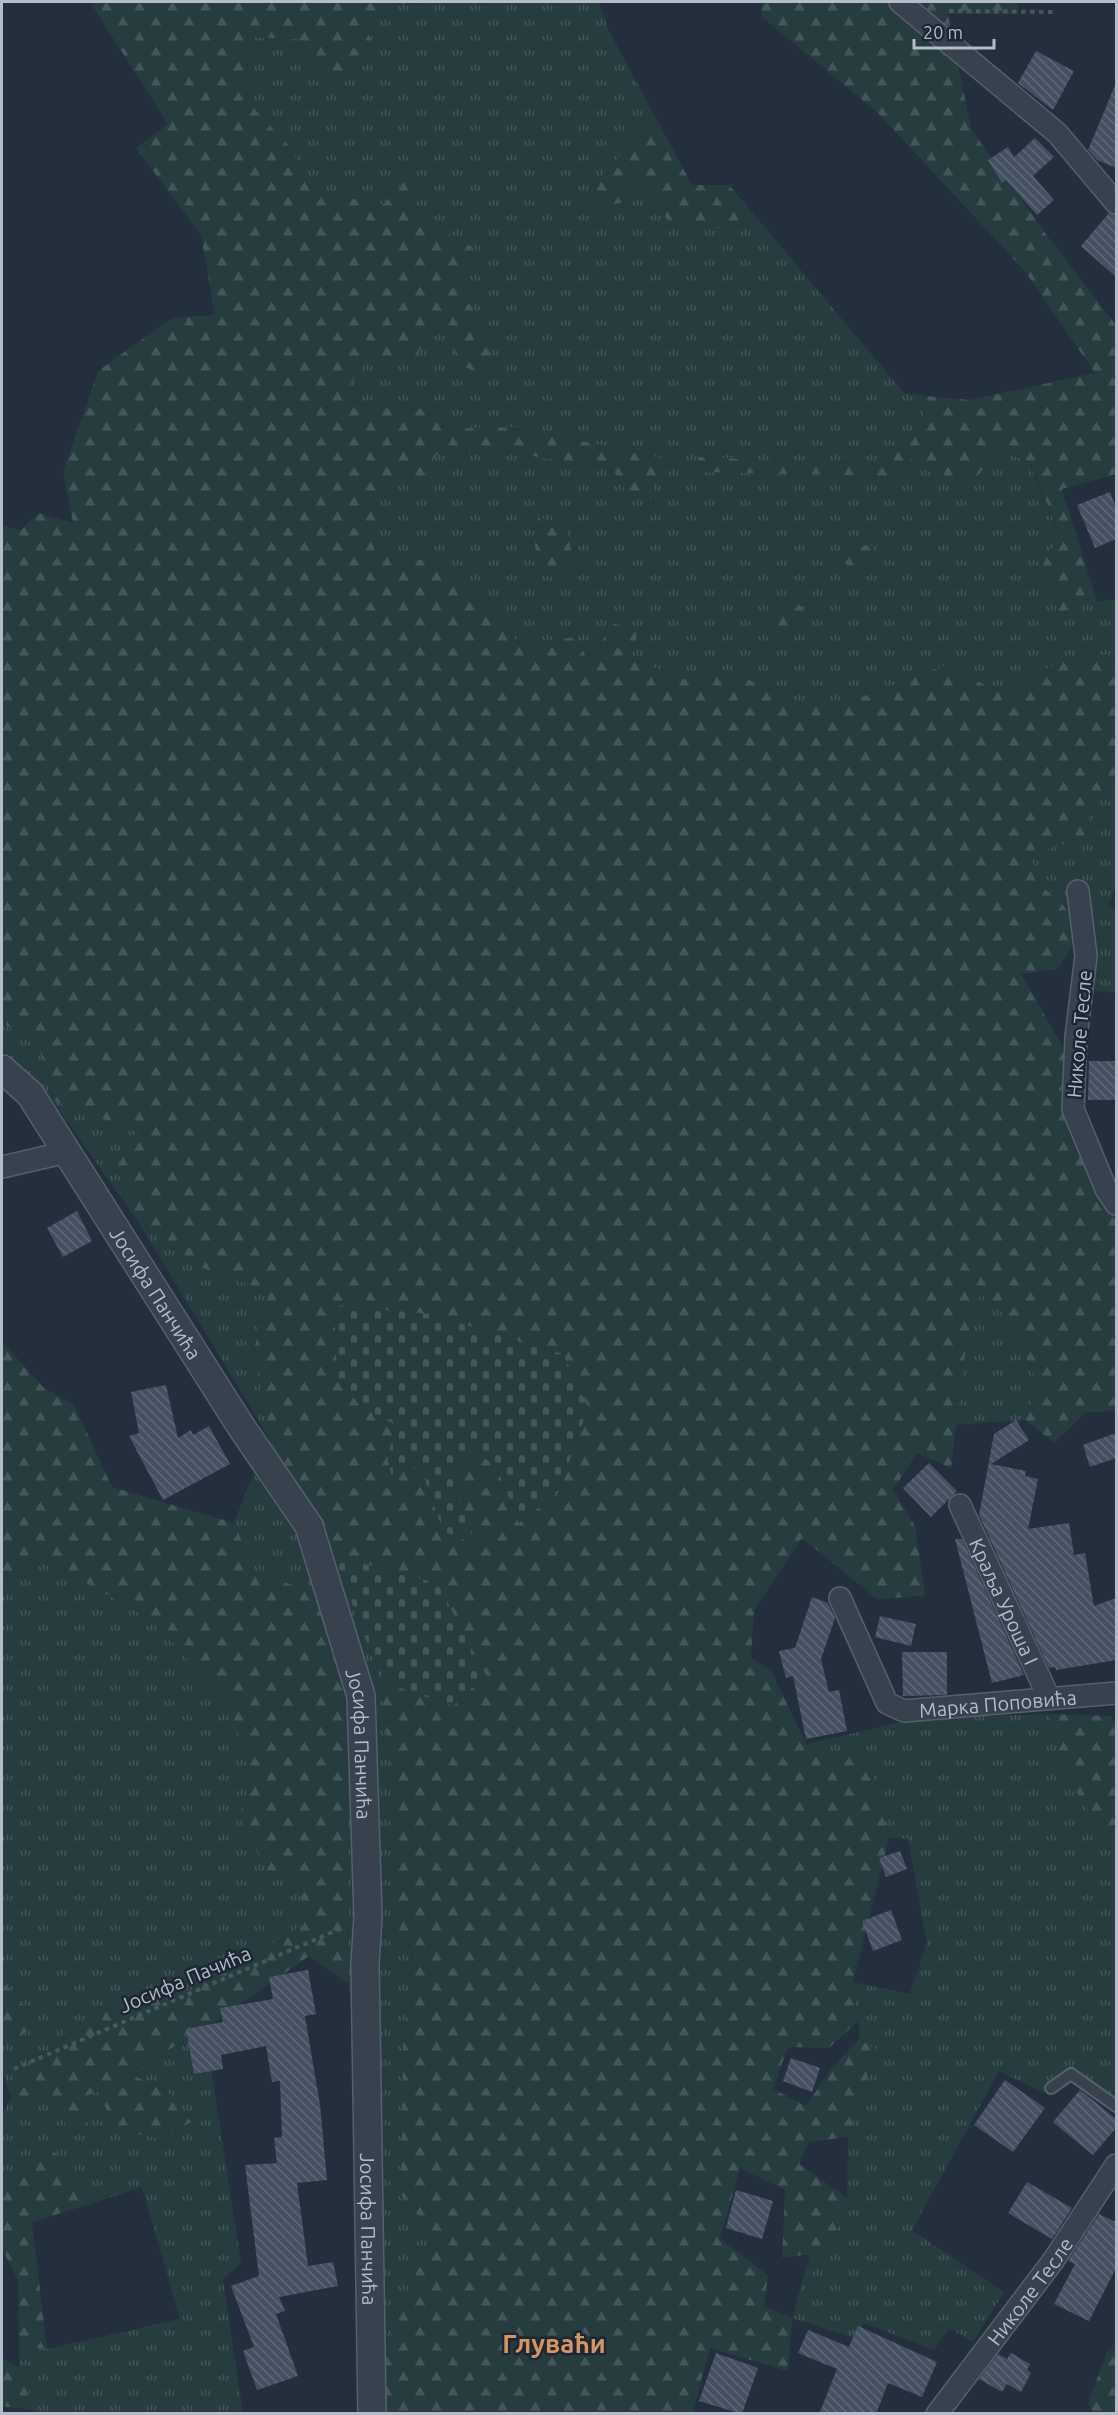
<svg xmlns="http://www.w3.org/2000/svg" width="1118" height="2415" font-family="Ubuntu,sans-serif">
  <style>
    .grass { fill: url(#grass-tufts) }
    .forest { fill: url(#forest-firs); fill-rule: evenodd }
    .cemetery { fill: url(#cemetery-stones) }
    .building { fill: url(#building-back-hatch) }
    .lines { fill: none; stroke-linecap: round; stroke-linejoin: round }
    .service-casing { stroke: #565f6c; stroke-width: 14 }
    .minor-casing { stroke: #565f6c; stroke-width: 24 }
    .tertiary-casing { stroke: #565f6c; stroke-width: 30 }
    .path { stroke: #44595c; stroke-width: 4; stroke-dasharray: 4.5 4.5; stroke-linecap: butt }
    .service { stroke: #38414e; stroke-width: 10 }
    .minor { stroke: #38414e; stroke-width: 21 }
    .tertiary { stroke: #38414e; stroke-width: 27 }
    .labels { text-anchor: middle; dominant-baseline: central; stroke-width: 5; stroke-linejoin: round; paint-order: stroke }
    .street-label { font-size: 20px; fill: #b4bcc9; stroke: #1d2633 }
    .district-label { font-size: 26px; font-weight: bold; fill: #d59563; stroke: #1d2633 }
  </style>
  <defs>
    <pattern id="grass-tufts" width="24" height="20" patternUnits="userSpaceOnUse" patternTransform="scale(1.5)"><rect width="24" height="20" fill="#263c3f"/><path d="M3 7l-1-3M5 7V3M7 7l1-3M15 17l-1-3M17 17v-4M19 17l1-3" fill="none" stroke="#435659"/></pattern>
    <pattern id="forest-firs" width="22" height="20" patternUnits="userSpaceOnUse" patternTransform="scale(1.5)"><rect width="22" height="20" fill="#263c3f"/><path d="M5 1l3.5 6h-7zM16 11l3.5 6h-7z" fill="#435659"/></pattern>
    <pattern id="cemetery-stones" width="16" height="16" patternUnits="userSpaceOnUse" patternTransform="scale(1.5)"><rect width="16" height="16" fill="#263c3f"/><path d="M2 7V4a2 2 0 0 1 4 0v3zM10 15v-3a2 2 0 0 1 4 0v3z" fill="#435659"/></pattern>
    <pattern id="building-back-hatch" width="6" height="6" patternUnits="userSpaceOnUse" patternTransform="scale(1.5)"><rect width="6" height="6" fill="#455162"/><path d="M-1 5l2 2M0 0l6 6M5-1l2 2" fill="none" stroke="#5d6877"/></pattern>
  </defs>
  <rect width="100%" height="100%" fill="#242f3e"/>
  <!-- grass -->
  <path class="grass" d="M444 2H599L609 31 655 116 586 194 598 209 627 201 624 179 649 187 728 230 757 218 904 393 925 396 922 431 879 465 698 457 699 472 894 476 918 452 997 449 1029 462 1059 534 1097 602 1116 599V662L1107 655 1064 658 1004 696 946 665 838 706 798 702 727 670 698 684 631 659 608 622 600 649 588 661 576 637 518 644 506 625 432 562 374 552 378 479H422L436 455 504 452 612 468 631 499 660 458 516 427 449 429 422 409 384 407 343 399 364 356H417L439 312 460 365 492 349 463 291 472 247 412 214V174L384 204 312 192 292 149 246 100 249 37 300 39 309 66 365 27 390 5Z
    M1116 782V885L1109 905 1116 910V993L1096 991 1080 932 1063 905 1037 882 1031 853 1083 839 1093 796Z
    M2 1022 39 1047 52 1100 138 1132 201 1267 268 1292 254 1349 268 1436 334 1556 380 1677 396 1809 391 1912 412 1953 403 2047 401 2195 432 2232 379 2364 349 1984 347 1697 314 1593 256 1572 234 1523 268 1436 139 1223 52 1100 2 1051Z
    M980 1292 1000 1308 1038 1381 1026 1420 956 1425 963 1364Z
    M40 1560 74 1576 152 1620 229 1703 252 1779 239 1817 299 1874 304 1925 184 1994 68 2028 57 2048 12 2099 59 2104 68 2132 81 2098 98 2091H167L128 2074 205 2029 241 2263 223 2279 243 2413H37L19 2368V2347L47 2349 180 2319 142 2187 93 2203 47 2142 2 2176V2114L11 2099 2 2069V2046L37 2026 2 1979V1580Z
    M1050 1714 1062 1768 1098 1826 1116 1825V2104L1071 2074 1044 2093 999 2071 912 2230 1004 2292 973 2342 949 2328 934 2350 864 2323 853 2338 792 2318 810 2254 831 2251 847 2198 848 2137 876 2050 860 2038 853 1982 910 1994 927 1943 908 1839 889 1838 867 1754 812 1755 807 1744 919 1718Z"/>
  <!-- forest -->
  <path class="forest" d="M90 2H444L390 5 366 27 378 59 335 76 309 66 300 39 249 37 246 100 292 149 312 192 384 204 412 173V214L472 247 463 291 492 349 480 373 460 365 439 312 417 356H364L344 399 384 407 422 409 449 429 516 427 660 458 651 499H631L612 468 504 452 436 455 422 479H378L374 552 432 562 506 625 518 644 576 637 588 661 600 649 609 622 638 631 631 660 698 684 727 670 798 702 838 706 946 665 1004 695 1064 658 1107 655 1116 662V782L1093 796 1083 839 1031 853 1037 882 1063 905 1080 932 1058 969 1021 974 1059 1040 1116 1204V1411L1086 1412 1054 1443 1026 1420 1038 1381 1000 1308 980 1293 963 1364 951 1468 917 1453 893 1490 915 1526 925 1596 877 1599 802 1538 754 1610 751 1658 771 1671 812 1755 867 1753 889 1838 853 1982 858 2021 829 2048 788 2047 773 2089 806 2106 831 2069 860 2038 876 2050 848 2137 809 2142 799 2164 847 2198 831 2251 782 2258 785 2190 740 2168 720 2239 768 2275 764 2306 792 2318 788 2371 710 2348 693 2411 700 2413H384L379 2364 432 2232 401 2195 403 2047 412 1953 391 1912 396 1809 380 1677 406 1690 437 1583 334 1556 268 1436 254 1349 268 1292 201 1267 140 1223 114 1163 138 1132 52 1100 39 1047 2 1022V524L20 531 39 513 73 523 63 472 98 371 172 318 215 315 201 235 136 148 168 124ZM588 1407 519 1523 495 1463 475 1454 450 1470 476 1547 443 1530 421 1467H403L392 1477 388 1459 394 1424Z
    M762 2H1018V14H948L971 129 1048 237 1116 325V474L1062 489 1097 602 1060 612 1040 571 1059 533 1030 462 997 449 973 483 927 471 918 452 894 476 699 472 698 457 879 465 922 431 925 396 969 400 1095 373 1024 270 878 113 761 16Z
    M655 116 692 185H729L757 218 728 230 667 220 649 187 624 179 627 201 598 209 586 194Z
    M538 517 566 525 573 559 562 580 542 574 535 546Z
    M855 544 872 546 875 565 860 576 844 562Z
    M781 603 803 607 797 627 764 632 761 622Z
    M2 1342 44 1388 74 1405 112 1487 234 1523 256 1572 314 1593 347 1697 349 1984 309 1956 205 2029 128 2073 167 2091 191 2122 162 2139 116 2130 98 2091 82 2098 88 2125 68 2132 59 2104 11 2100 57 2048 68 2028 167 1987 184 1994 304 1925 299 1875 271 1879 239 1816 252 1779 229 1704 152 1620 74 1576 40 1560 2 1580Z
    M1050 1714 1110 1716 1116 1722V1825L1098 1827 1062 1768Z
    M2 1979 37 2026 2 2046Z
    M47 2142 93 2203 32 2222 47 2349 19 2347 18 2280 2 2249V2176Z
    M1116 2342V2413H1093L1088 2403 1107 2352Z
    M2 2358 19 2368 37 2411 2 2406Z"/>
  <!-- cemetery -->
  <path class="cemetery" d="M334 1305 429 1314 563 1354 588 1407 559 1492 519 1523 495 1463 474 1454 450 1470 477 1547 443 1531 421 1468 403 1467 392 1478 388 1460 394 1424 362 1408 337 1377Z
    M334 1556 437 1583 486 1675 453 1706 406 1690 380 1677Z"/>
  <!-- building -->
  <path class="building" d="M1036 51 1074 71 1053 110 1018 83Z
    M1116 83V168L1097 160 1088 150Z
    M1035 138 1054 157 1033 176 1054 200 1037 215 1006 180 1002 183 988 160 1008 147 1014 157Z
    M1109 213 1116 215V277L1081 246Z
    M1110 492 1116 508V539L1095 548 1077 505Z
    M1089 1061H1116V1100H1088Z
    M77 1211 92 1241 63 1257 47 1228Z
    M166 1385 178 1438 191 1430 193 1435 209 1426 230 1464 163 1500 129 1436 139 1433 131 1392Z
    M1016 1420 1029 1440 991 1464 1026 1471 1025 1476 1038 1479 1028 1529 1069 1523 1074 1555 1085 1553 1094 1606 1116 1598V1660L1056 1670 1055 1667 1049 1668 979 1515 994 1434Z
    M1116 1433V1458L1090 1467 1083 1445Z
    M929 1463 957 1491 931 1517 903 1488Z
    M955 1539H962L1024 1675 992 1683Z
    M812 1597 828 1603 835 1618 821 1659 829 1692 839 1690 847 1731 806 1739 793 1676 786 1678 779 1651 795 1648Z
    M880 1616 916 1624 911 1646 875 1637Z
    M902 1652H947V1695L903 1696Z
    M900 1851 907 1869 886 1877 879 1858Z
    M891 1910 902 1940 873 1951 862 1921Z
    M308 1970 316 2014 305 2016 320 2105 327 2180 297 2183 308 2266 333 2262 338 2286 279 2297 285 2311 276 2314 298 2376 257 2390 243 2351 254 2347 231 2286 259 2276 245 2165 277 2163 274 2138 282 2137 280 2081 272 2082 266 2046 221 2055 223 2069 194 2074 186 2029 223 2022 220 2008 273 1999 269 1977Z
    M791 2058 820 2068 812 2092 783 2081Z
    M1005 2080 1045 2108 1013 2152 974 2125Z
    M1080 2090 1116 2119V2128L1093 2155 1053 2122Z
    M1027 2182 1072 2208 1052 2239 1008 2213Z
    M736 2190 773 2201 762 2239 726 2228Z
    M1099 2214 1116 2222V2268L1089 2321 1054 2304 1075 2264 1068 2261Z
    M858 2326 937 2362 922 2397 888 2383 876 2414H819L837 2369 798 2353 808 2330 849 2347Z
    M716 2353 758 2368 742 2414 699 2401Z
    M1011 2353 1030 2364 1027 2370 1031 2373 1021 2392 1007 2384 1002 2392 979 2379 998 2354 1007 2359Z"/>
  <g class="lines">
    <defs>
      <path id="service" d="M1051 2088 1071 2074 1116 2106"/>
      <g id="minor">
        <path d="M900 2 1057 133 1116 203"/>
        <path d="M1078 891 1086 956 1076 1037 1073 1109 1106 1189 1116 1204"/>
        <path d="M2 1167 67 1152"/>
        <path id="s1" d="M960 1505 1049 1698"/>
        <path id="s2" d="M840 1598 887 1703 904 1711 1116 1693"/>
        <path id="s3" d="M937 2414 1053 2261 1116 2165"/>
      </g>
      <g id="tertiary">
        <path id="s4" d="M2 1069 30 1094 240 1425 309 1526 361 1696 368 1917 365 1963 372 2414"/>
      </g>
    </defs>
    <!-- service casing -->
    <use href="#service" class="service-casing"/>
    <!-- minor casing -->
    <use href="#minor" class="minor-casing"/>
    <!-- tertiary casing -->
    <use href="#tertiary" class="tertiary-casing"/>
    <!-- path -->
    <path class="path" d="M949 11 1057 12
      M14 2069 342 1928"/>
    <!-- service -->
    <use href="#service" class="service"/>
    <!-- minor -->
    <use href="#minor" class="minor"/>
    <!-- tertiary -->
    <use href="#tertiary" class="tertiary"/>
  </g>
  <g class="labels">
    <!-- street labels -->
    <g class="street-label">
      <text transform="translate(1079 1034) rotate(-85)">Николе Тесле</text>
      <text stroke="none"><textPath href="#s4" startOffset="273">Јосифа Панчића</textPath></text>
      <text stroke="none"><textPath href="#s1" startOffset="106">Краља Уроша I</textPath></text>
      <text stroke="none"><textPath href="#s2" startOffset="228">Марка Поповића</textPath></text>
      <text stroke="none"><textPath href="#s4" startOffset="777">Јосифа Панчића</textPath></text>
      <text transform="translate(185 1979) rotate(-23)">Јосифа Пачића</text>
      <text stroke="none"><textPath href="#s4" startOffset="1263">Јосифа Панчића</textPath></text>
      <text stroke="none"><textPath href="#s3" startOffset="154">Николе Тесле</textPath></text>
    </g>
    <!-- district labels -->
    <g class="district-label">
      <text x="554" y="2343">Глуваћи</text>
    </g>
  </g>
  <!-- border -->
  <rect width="1118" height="2415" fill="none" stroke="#b4bcc9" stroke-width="6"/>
  <!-- scale -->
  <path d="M914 39v9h80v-9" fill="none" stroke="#b4bcc9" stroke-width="3"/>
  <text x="923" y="39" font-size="18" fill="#b4bcc9" stroke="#1d2633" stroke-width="4.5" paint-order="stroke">20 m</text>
</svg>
